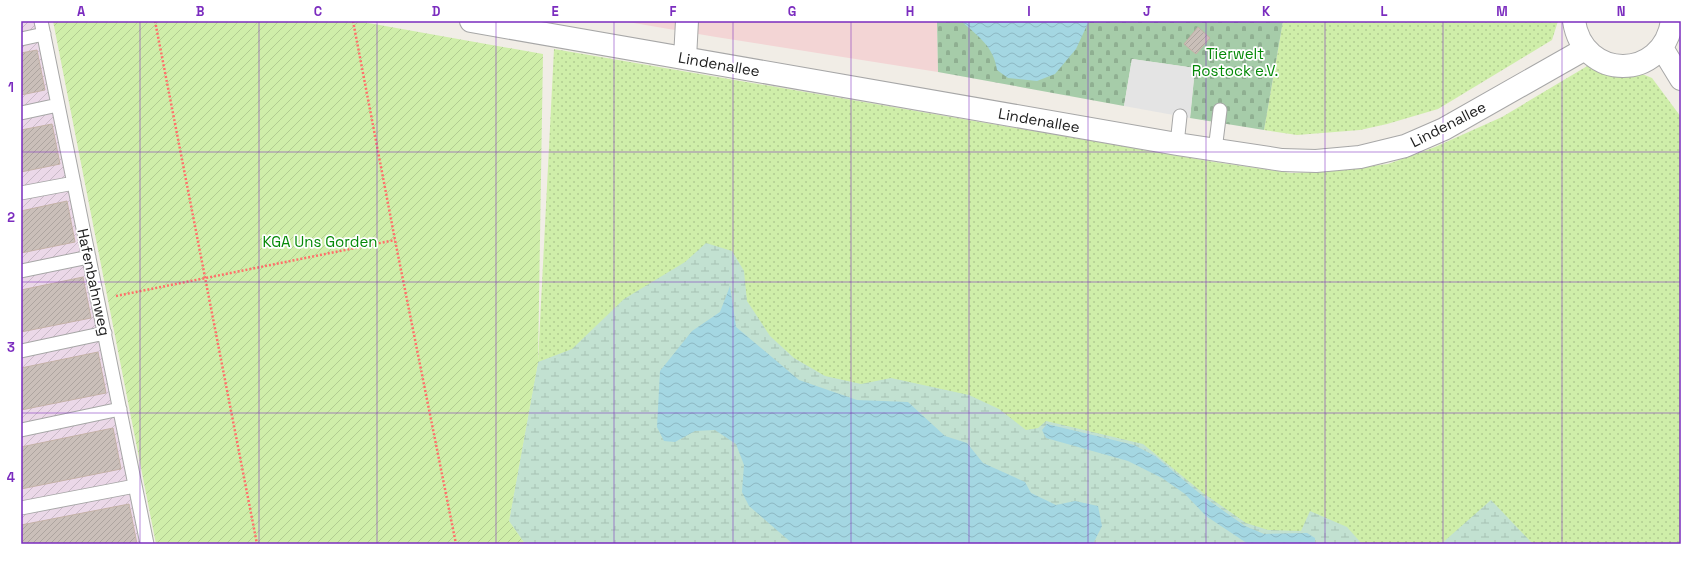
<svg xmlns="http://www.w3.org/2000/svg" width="1702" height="565" font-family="'Space Grotesk',sans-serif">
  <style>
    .commercial { fill: #f3d5d5 }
    .industrial { fill: url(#industrial-furrows) }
    .grass { fill: url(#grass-dots) }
    .wetland { fill: url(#wetland-marsh) }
    .cemetery { fill: url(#cemetery-stones) }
    .garden { fill: url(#garden-furrows) }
    .parking { fill: #e4e4e4 }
    .water { fill: url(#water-waves) }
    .building { fill: url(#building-hatch); stroke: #c4b2a7 }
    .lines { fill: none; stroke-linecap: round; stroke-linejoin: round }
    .service-casing { stroke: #a7a7a7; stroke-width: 15 }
    .minor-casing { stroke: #a7a7a7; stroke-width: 24 }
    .tertiary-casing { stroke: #a7a7a7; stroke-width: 24 }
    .path { stroke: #ff706a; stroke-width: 2.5; stroke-dasharray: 2 2; stroke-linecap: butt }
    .service { stroke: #fff; stroke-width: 13 }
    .minor { stroke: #fff; stroke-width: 22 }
    .tertiary { stroke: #fff; stroke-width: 22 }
    .grid { fill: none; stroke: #7b2cbf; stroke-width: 1; stroke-opacity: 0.55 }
    .labels { text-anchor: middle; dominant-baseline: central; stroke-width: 3.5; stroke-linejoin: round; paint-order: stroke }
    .park-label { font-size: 15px; fill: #048907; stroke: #fff }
    .street-label { font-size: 15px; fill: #202020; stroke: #fff }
    .neatline { fill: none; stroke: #7b2cbf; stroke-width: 1.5 }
    .grid-label { font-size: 13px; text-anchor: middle; font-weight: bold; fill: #7b2cbf }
  </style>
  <defs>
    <pattern id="industrial-furrows" width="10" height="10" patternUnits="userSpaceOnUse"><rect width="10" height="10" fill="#ebd8e8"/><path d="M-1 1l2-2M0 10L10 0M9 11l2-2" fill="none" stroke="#c9b9c7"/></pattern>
    <pattern id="grass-dots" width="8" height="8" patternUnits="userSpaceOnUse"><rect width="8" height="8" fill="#cfeea9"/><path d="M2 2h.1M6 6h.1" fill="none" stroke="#b1cc91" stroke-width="1.8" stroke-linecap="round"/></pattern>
    <pattern id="wetland-marsh" width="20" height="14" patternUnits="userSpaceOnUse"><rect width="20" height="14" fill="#c2e1d1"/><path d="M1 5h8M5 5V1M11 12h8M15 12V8" fill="none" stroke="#a6c1b3"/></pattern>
    <pattern id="cemetery-stones" width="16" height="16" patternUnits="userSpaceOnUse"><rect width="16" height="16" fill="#a6cca9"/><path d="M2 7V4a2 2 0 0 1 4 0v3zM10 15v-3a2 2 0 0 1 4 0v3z" fill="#8faf91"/></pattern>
    <pattern id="garden-furrows" width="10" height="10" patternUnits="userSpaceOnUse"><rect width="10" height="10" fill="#cfeea9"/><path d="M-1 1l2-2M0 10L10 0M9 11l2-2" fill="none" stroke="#b1cc91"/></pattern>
    <pattern id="water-waves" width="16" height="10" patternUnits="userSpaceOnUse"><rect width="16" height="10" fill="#a4d7e2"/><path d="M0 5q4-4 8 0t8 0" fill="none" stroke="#8db8c2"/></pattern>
    <pattern id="building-hatch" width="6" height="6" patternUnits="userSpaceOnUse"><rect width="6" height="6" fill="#cabfb9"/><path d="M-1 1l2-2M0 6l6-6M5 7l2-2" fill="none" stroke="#ada49f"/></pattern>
  </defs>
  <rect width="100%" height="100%" fill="#f1ede6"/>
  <!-- commercial -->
  <path class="commercial" d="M622 21H937L938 72 716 37Z"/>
  <!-- industrial -->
  <path class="industrial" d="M21 21H41L147 544H21Z"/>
  <!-- grass -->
  <path class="grass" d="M1283 21H1558L1552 40 1438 109 1387 124 1360 130 1297 135 1264 130Z
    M554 49 1214 162 1291 173 1321 172 1388 164 1435 147 1502 117 1589 65 1624 73 1642 74 1652 78 1681 117V544H525L509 521 538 362Z"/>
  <!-- wetland -->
  <path class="wetland" d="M706 243 732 251 744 271 747 301 770 336 794 358 825 376 861 384 891 378 969 395 999 409 1026 430 1038 428 1046 421 1143 444 1203 493 1246 523 1268 530 1301 531 1310 511 1347 527 1362 544H525L509 521 538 362 572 349 624 299 685 262Z
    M1491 500 1533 544H1441Z"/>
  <!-- cemetery -->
  <path class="cemetery" d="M937 21H1283L1264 130 1190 118 1195 68 1132 59 1124 106 938 72Z"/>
  <!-- garden -->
  <path class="garden" d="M53 21H357L543 54 538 362 509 521 525 544H156Z"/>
  <!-- parking -->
  <path class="parking" d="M1132 59 1195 68 1190 118 1124 106Z"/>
  <!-- water -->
  <path class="water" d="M961 21H1089L1076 49 1055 74 1037 81 1008 78 997 70C994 47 978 36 961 21Z
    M730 286 736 327 799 380 857 400 908 402 945 436 967 443 983 463 1025 482 1031 493 1056 505 1075 501 1098 506 1102 526 1093 544H793L749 506 742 492 744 465 736 444 715 430 695 431 675 442 664 441 657 427 660 371 692 331 720 312Z
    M1047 424 1134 445 1155 456 1204 497 1245 526 1264 534 1307 533 1315 538V544H1248L1206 516 1185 494 1162 478 1128 461 1046 438 1042 430Z"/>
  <!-- building -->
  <path class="building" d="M1198 27 1210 38 1196 54 1184 44Z
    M37 50 45 90 21 95V53Z
    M52 124 60 164 21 172V130Z
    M67 201 75 242 21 253V211Z
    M83 277 91 318 21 332V290Z
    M98 352 106 393 21 410V368Z
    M113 428 121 469 21 489V447Z
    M129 504 137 544H21V525Z"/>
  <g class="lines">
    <defs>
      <path id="service" d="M41 21 147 544
        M21 39 44 34
        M21 113 58 105
        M1177 144 1180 116
        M1215 150 1220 110
        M21 193 74 183
        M21 271 89 257
        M21 351 105 333
        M21 430 120 409
        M21 508 135 486"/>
      <path id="minor" d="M471 21 1177 144 1282 160 1316 161 1360 157 1405 146 1444 129 1585 49
        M1662 48 1681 79
        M685 58 687 21"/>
      <path id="tertiary" d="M1574 21C1583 81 1663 81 1672 21"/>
    </defs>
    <!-- service casing -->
    <use href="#service" class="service-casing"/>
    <!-- minor casing -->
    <use href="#minor" class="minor-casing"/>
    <!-- tertiary casing -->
    <use href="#tertiary" class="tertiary-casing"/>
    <!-- path -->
    <path class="path" d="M155 21 257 544
      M353 21 395 240 456 544
      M116 296 395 240"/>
    <!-- service -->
    <use href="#service" class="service"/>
    <!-- minor -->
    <use href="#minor" class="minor"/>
    <!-- tertiary -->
    <use href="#tertiary" class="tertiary"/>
  </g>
  <!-- grid -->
  <path class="grid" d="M140 21V544M259 21V544M377 21V544M496 21V544M614 21V544M733 21V544M851 21V544M969 21V544M1088 21V544M1206 21V544M1325 21V544M1443 21V544M1562 21V544M21 152H1681M21 282H1681M21 413H1681"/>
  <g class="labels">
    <!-- park labels -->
    <g class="park-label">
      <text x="1235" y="53">Tierwelt<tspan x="1235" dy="17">Rostock e.V.</tspan></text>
      <text x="320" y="241">KGA Uns Gorden</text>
    </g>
    <!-- street labels -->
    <g class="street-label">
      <text transform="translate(719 64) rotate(10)">Lindenallee</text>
      <text transform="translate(1039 120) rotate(10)">Lindenallee</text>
      <text transform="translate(1448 124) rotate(-27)">Lindenallee</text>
      <text transform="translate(94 282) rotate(78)">Hafenbahnweg</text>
    </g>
  </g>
  <!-- border -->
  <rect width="1702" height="565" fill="none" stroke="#ffffff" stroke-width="44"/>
  <rect x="22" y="22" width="1658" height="521" class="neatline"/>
  <g class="grid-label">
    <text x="81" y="16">A</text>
    <text x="200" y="16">B</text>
    <text x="318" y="16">C</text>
    <text x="436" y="16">D</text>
    <text x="555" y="16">E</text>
    <text x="673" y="16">F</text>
    <text x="792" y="16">G</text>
    <text x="910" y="16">H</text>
    <text x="1029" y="16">I</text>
    <text x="1147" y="16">J</text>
    <text x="1266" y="16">K</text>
    <text x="1384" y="16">L</text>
    <text x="1502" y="16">M</text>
    <text x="1621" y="16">N</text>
    <text x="11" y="92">1</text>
    <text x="11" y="222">2</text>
    <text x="11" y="352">3</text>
    <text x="11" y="482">4</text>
  </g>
</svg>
